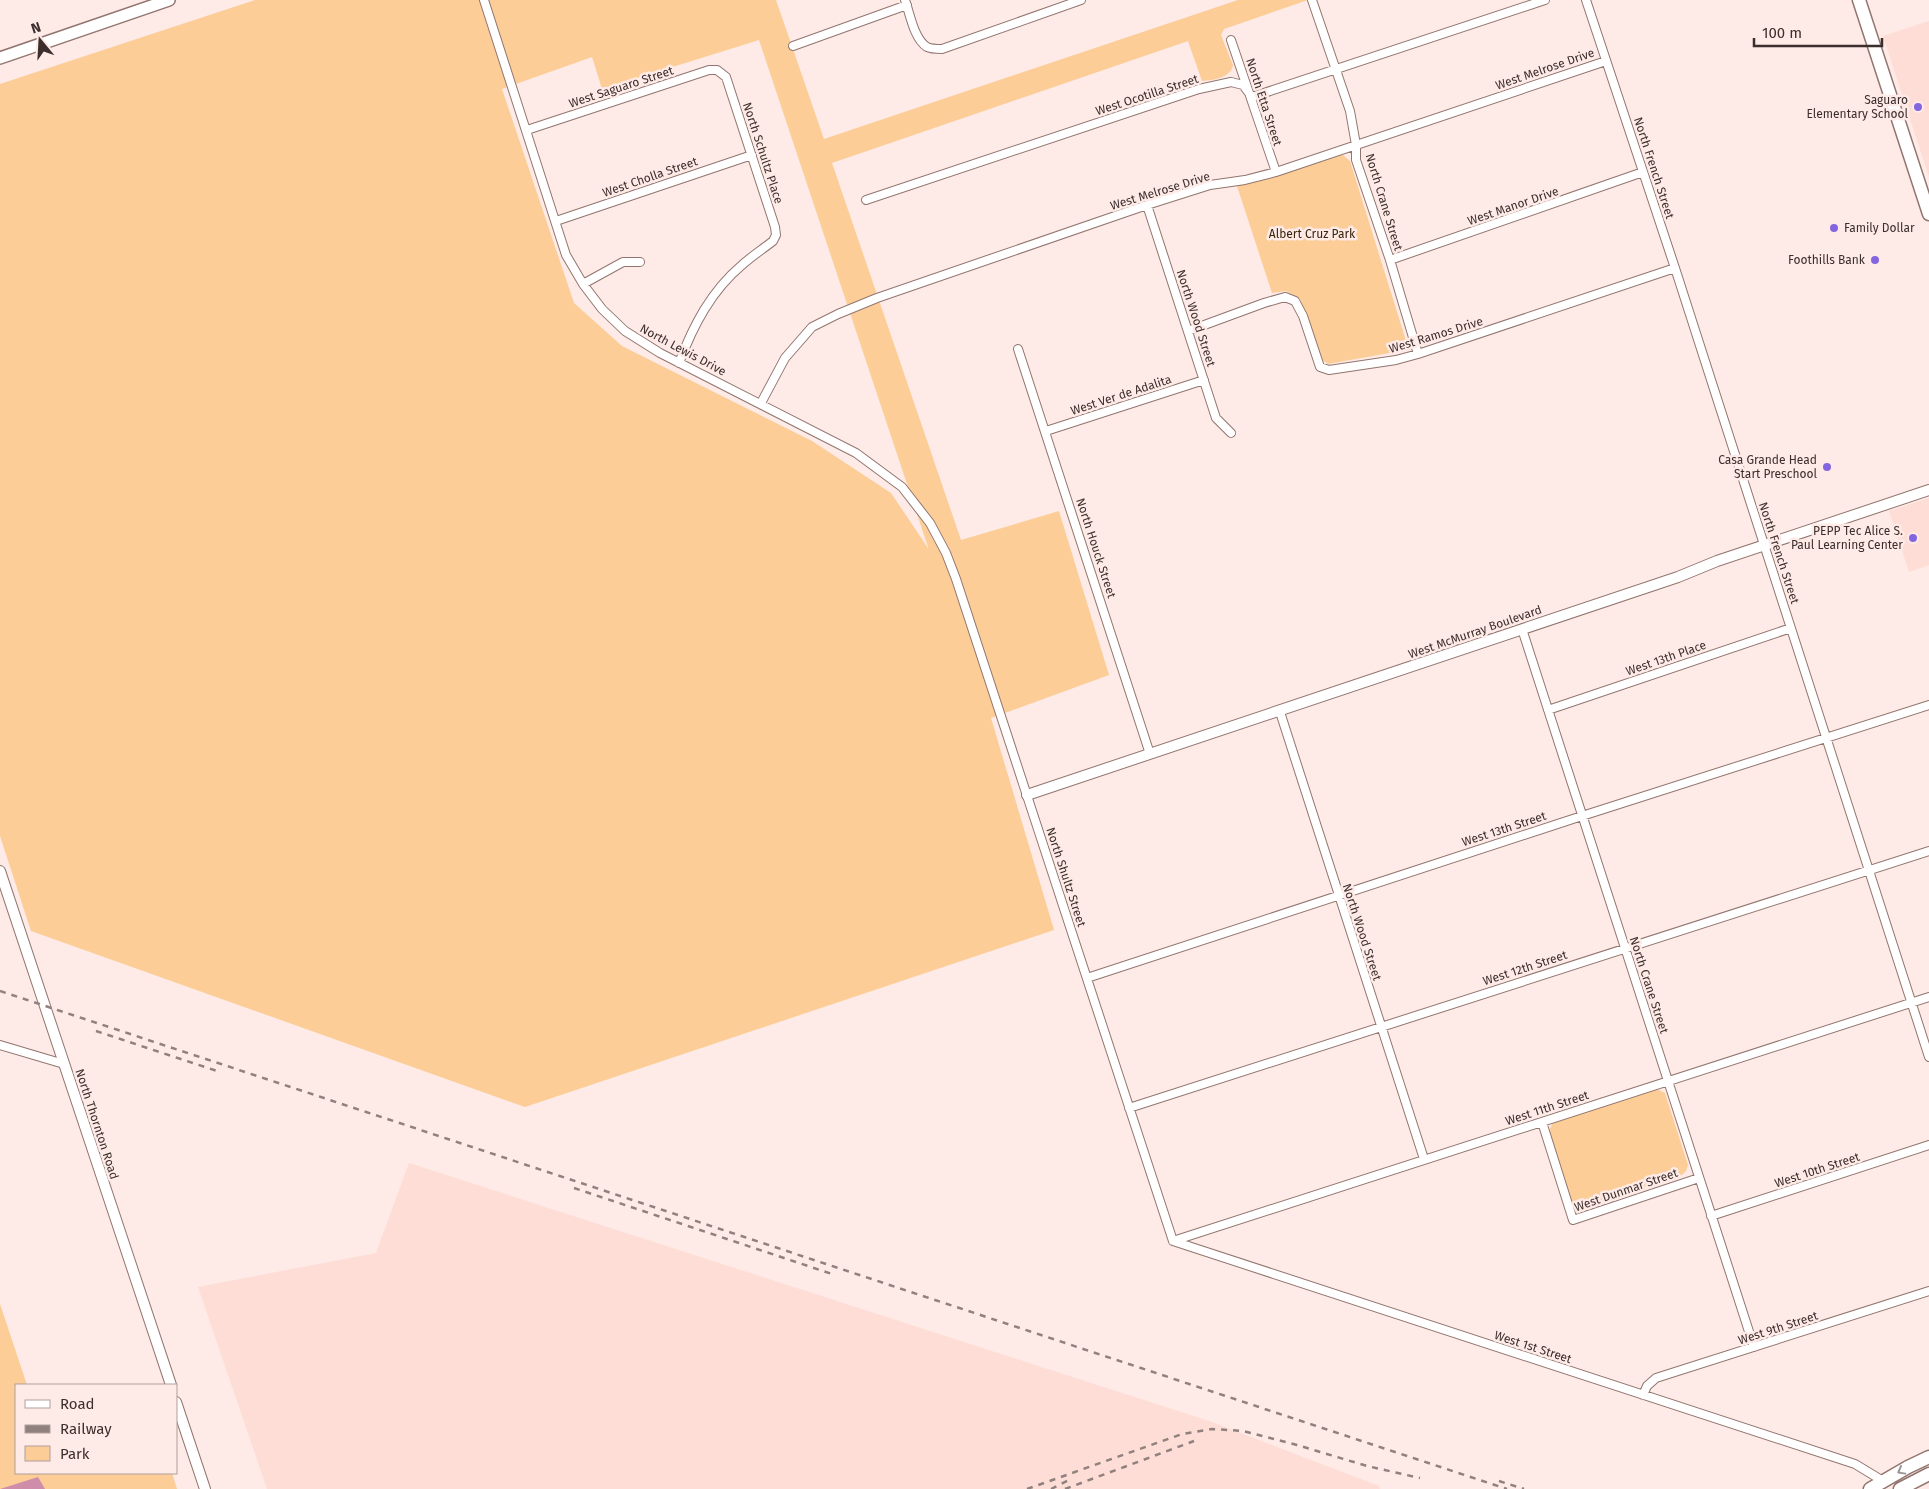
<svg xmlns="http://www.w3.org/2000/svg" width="1929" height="1489" font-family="'Fira Sans',sans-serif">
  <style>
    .built { fill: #feddd6 }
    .green { fill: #fccd97; fill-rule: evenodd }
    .water { fill: #cf8daa }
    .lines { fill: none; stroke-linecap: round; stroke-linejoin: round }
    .minor-casing { stroke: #92756f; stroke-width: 10 }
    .tertiary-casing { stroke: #92756f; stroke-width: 12 }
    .secondary-casing { stroke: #92756f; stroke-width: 14 }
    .primary-casing { stroke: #92756f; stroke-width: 15 }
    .minor { stroke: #fff; stroke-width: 8 }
    .tertiary { stroke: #fff; stroke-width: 10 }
    .secondary { stroke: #fff; stroke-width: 11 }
    .primary { stroke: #fff; stroke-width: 12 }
    .rail { stroke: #91817e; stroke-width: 2.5; stroke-dasharray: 6 6; stroke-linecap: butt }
    .oneway { stroke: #9d9696 }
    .poi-dot { fill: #8465e0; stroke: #feeae6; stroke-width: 2 }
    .labels { text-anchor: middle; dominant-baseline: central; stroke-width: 5; stroke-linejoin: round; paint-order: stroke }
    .street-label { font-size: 12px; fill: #3b2e2c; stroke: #feeae6 }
    .poi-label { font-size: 12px; fill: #3b2e2c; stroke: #feeae6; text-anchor: end }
    .park-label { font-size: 12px; fill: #38250c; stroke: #feeae6 }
  </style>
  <rect width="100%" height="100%" fill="#feeae6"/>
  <!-- built -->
  <path class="built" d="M1929 21V177L1883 36Z
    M1929 498V565L1909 572 1889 511Z
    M409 1163 1209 1421 1379 1486 1380 1489H267L198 1287 376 1253Z"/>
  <!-- green -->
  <path class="green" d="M255 0H776L824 139 1238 0H1308L1224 29 1221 35 1233 65C1231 78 1213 80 1202 81L1188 41 832 163 961 540 1059 511 1109 675 991 718 1054 930 525 1107 31 931 0 836V84ZM759 40 928 547V548L891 493 812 441 622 346 574 303 502 89 592 57 602 89Z
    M1339 155H1343L1350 161 1407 344 1401 351 1328 364 1321 359 1300 299 1286 291 1272 293 1236 183 1271 177Z
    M1657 1089 1665 1093 1688 1165 1686 1171 1682 1175 1581 1208 1577 1207 1572 1203 1549 1131 1553 1122Z
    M0 1304 27 1385H16V1473H172L177 1489H0Z"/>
  <!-- water -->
  <path class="water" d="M38 1477 45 1489H0Z"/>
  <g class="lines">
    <defs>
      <path id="minor" d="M484 0 566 255 583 284 602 309 625 331 660 353 856 453 902 487 930 523 946 553 956 579 1173 1241
        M905 0C910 14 914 39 927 47 931 49 937 49 942 49L1081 0
        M1312 0 1350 111 1356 145V160L1390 260 1418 354
        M1586 0 1675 268 1929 1057
        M1231 40 1276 172
        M793 46 907 5
        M527 130 709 70H717L726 77 775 227 776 235 773 241C763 249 752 256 742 265 711 291 693 326 679 363
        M866 200 1199 89 1231 82 1243 85 1252 97 1545 0
        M1147 205 1216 418 1231 433
        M556 221 752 155
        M1390 260 1643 172
        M583 284 623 262H640
        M1188 331 1264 303 1285 297 1295 301 1303 316 1320 367 1329 370 1396 360 1418 354 1675 268
        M1018 349 1150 754
        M761 403 785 358 812 327 838 314 877 298 1147 205 1210 185 1245 180 1276 172 1606 61
        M1046 431 1204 380
        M1522 629 1754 1347
        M1548 710 1791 628
        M1280 712 1424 1159
        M1087 978 1582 816 1929 705
        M0 1045 64 1064
        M1129 1108 1929 851
        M1542 1122 1573 1220 1699 1178
        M1711 1216 1929 1145
        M1173 1241 1929 997
        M1173 1241 1855 1464 1883 1481
        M1643 1395 1647 1386 1656 1378 1929 1291"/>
      <path id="tertiary" d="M1027 795 1678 577 1717 561 1929 490
        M0 871 171 1385
        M176 1402 205 1489"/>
      <path id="secondary" d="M0 58 169 0"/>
      <path id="primary" d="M1859 0 1929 214
        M1870 1489 1908 1467 1929 1457
        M1900 1489 1929 1474"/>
    </defs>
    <!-- minor casing -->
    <use href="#minor" class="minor-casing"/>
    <!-- tertiary casing -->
    <use href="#tertiary" class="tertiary-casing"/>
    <!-- secondary casing -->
    <use href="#secondary" class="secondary-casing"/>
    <!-- primary casing -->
    <use href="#primary" class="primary-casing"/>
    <!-- minor -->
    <use href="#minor" class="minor"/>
    <!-- tertiary -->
    <use href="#tertiary" class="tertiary"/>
    <!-- secondary -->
    <use href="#secondary" class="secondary"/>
    <!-- primary -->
    <use href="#primary" class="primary"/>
    <!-- rail -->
    <path class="rail" d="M0 991 1507 1489
      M96 1031 220 1072
      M574 1188 832 1274
      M1499 1481 1524 1489
      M1027 1489 1182 1434 1212 1429 1243 1431 1297 1445 1367 1466 1420 1478
      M1051 1489 1069 1480
      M1065 1489 1194 1441"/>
  </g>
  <!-- one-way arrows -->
  <defs><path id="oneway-chevron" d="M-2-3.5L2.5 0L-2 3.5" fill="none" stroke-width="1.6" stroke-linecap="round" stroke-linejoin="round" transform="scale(1.25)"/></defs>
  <use class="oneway" href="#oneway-chevron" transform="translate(1901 1471) rotate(151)"/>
  <!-- markers -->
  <g class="poi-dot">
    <circle cx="1918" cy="107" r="5"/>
    <circle cx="1834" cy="228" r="5"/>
    <circle cx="1875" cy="260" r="5"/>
    <circle cx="1827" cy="467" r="5"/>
    <circle cx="1913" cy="538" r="5"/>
  </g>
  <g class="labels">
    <!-- street labels -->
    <g class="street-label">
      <text transform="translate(1545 69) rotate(-19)">West Melrose Drive</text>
      <text transform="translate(621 87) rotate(-18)">West Saguaro Street</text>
      <text transform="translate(1147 95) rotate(-18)">West Ocotilla Street</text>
      <text transform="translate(1264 102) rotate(72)">North Etta Street</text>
      <text transform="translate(763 153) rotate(72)">North Schultz Place</text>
      <text transform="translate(1654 168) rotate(72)">North French Street</text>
      <text transform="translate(650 177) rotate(-19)">West Cholla Street</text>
      <text transform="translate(1160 191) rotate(-17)">West Melrose Drive</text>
      <text transform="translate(1384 202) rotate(73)">North Crane Street</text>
      <text transform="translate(1513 206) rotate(-19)">West Manor Drive</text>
      <text transform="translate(1196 318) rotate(72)">North Wood Street</text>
      <text transform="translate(1436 335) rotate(-17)">West Ramos Drive</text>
      <text transform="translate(683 350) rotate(28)">North Lewis Drive</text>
      <text transform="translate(1121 395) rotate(-18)">West Ver de Adalita</text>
      <text transform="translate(1096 548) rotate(72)">North Houck Street</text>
      <text transform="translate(1779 553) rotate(72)">North French Street</text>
      <text transform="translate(1475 632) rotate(-19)">West McMurray Boulevard</text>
      <text transform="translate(1666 658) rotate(-19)">West 13th Place</text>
      <text transform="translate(1504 829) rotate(-18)">West 13th Street</text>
      <text transform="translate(1066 877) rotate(72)">North Shultz Street</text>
      <text transform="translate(1362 932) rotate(72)">North Wood Street</text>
      <text transform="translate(1525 968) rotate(-18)">West 12th Street</text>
      <text transform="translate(1649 985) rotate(72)">North Crane Street</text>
      <text transform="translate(1547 1108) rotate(-18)">West 11th Street</text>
      <text transform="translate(97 1124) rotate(72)">North Thornton Road</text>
      <text transform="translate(1817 1170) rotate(-18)">West 10th Street</text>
      <text transform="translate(1626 1190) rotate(-19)">West Dunmar Street</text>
      <text transform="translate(1778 1328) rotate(-18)">West 9th Street</text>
      <text transform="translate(1533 1347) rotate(18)">West 1st Street</text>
    </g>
    <!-- poi labels -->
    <g class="poi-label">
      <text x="1908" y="100">Saguaro<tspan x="1908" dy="14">Elementary School</tspan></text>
      <text x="1844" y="228" text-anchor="start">Family Dollar</text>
      <text x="1865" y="260">Foothills Bank</text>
      <text x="1817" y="460">Casa Grande Head<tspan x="1817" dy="14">Start Preschool</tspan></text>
      <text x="1903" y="531">PEPP Tec Alice S.<tspan x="1903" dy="14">Paul Learning Center</tspan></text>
    </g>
    <!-- park labels -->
    <g class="park-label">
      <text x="1312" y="234">Albert Cruz Park</text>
    </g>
  </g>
  <!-- legend -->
  <rect x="15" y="1384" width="162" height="90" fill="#feeae6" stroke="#b09f9c"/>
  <rect x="25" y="1400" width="25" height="8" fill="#ffffff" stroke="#b09f9c"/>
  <text x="60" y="1409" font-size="15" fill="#3b2e2c">Road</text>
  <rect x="25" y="1425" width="25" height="8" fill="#91817e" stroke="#b09f9c"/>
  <text x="60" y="1434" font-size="15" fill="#3b2e2c">Railway</text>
  <rect x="25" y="1446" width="25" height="15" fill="#fccd97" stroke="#b09f9c"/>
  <text x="60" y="1459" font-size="15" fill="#3b2e2c">Park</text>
  <!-- north arrow -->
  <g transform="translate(40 40) rotate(342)" stroke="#feeae6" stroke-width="4" paint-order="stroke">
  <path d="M0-4L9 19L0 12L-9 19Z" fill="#3b2e2c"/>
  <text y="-8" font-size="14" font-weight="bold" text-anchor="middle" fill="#3b2e2c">N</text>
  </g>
  <!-- scale -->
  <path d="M1754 38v8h128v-8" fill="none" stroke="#3b2e2c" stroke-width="2.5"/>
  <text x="1762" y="38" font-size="15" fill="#3b2e2c" stroke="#feeae6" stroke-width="4" paint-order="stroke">100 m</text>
</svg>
